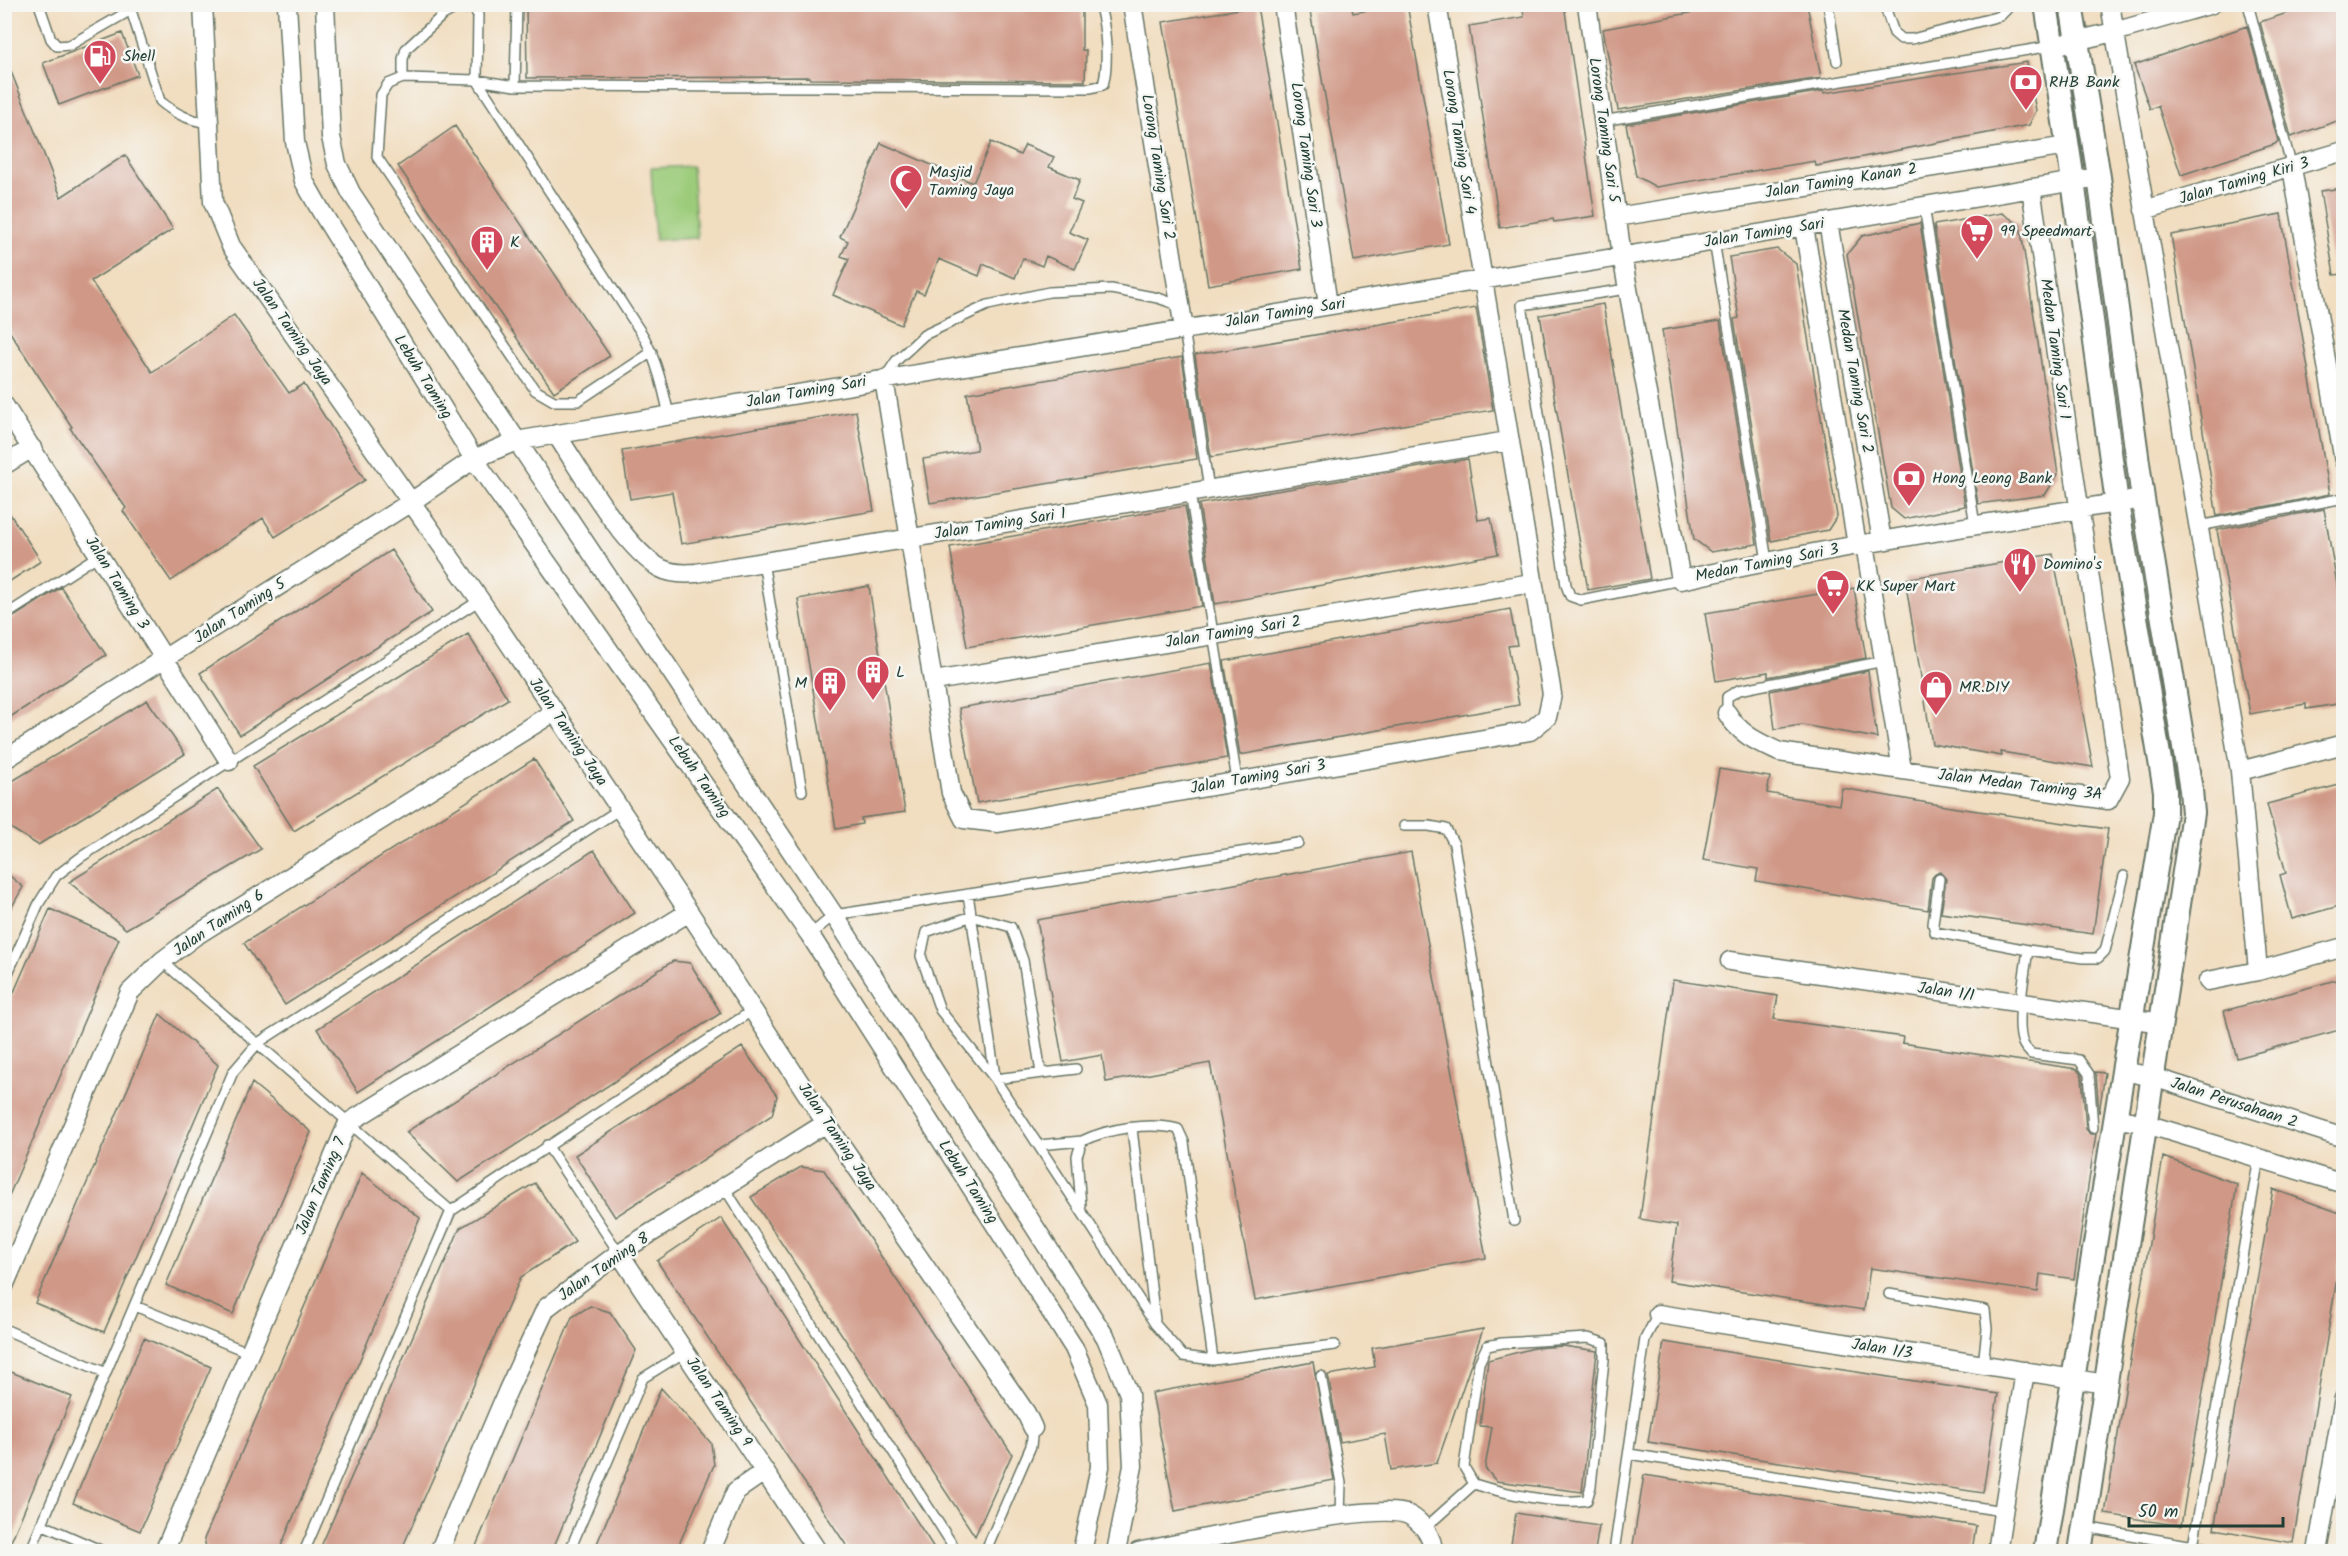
<svg xmlns="http://www.w3.org/2000/svg" width="2348" height="1556" font-family="Kalam,sans-serif">
  <style>
    .green { fill: #9ccc7a; stroke: #5e8457; stroke-width: 1.5 }
    .building { fill: #d09987 }
    .lines { fill: none; stroke-linecap: round; stroke-linejoin: round }
    .service-casing { stroke: #687565; stroke-width: 12 }
    .minor-casing { stroke: #687565; stroke-width: 21 }
    .tertiary-casing { stroke: #687565; stroke-width: 26 }
    .service { stroke: #fff; stroke-width: 9 }
    .minor { stroke: #fff; stroke-width: 18 }
    .tertiary { stroke: #fff; stroke-width: 22 }
    .labels { text-anchor: middle; dominant-baseline: central; stroke-width: 5; stroke-linejoin: round; paint-order: stroke }
    .poi-label { font-size: 16px; fill: #1f3d34; stroke: #f6f6f2; text-anchor: start }
    .street-label { font-size: 16px; fill: #1f3d34; stroke: #f6f6f2 }
  </style>
  <rect width="100%" height="100%" fill="#f6f6f2"/>
  <filter id="ink" filterUnits="userSpaceOnUse"><feTurbulence type="fractalNoise" baseFrequency=".0167" numOctaves="2"/><feDisplacementMap in="SourceGraphic" scale="12" xChannelSelector="R" yChannelSelector="G"/><feConvolveMatrix kernelMatrix="1 2 1 2 8 2 1 2 1" color-interpolation-filters="sRGB"/></filter>
  <filter id="wash" filterUnits="userSpaceOnUse"><feTurbulence type="fractalNoise" baseFrequency=".008" numOctaves="4" result="noise"/><feDisplacementMap in="SourceGraphic" scale="24" xChannelSelector="R" yChannelSelector="G"/><feGaussianBlur stdDeviation="1.35" result="paint"/><feColorMatrix in="noise" values="0 0 0 0 0 0 0 0 0 0 0 0 0 0 0 0 0 1.4 0 .05"/><feComposite in="paint" operator="in"/></filter>
  <g filter="url(#wash)">
    <rect width="100%" height="100%" fill="#f1ddbf"/>
    <!-- green -->
    <path class="green" d="M692 166 697 238 655 240 651 168Z"/>
    <g id="blocks">
      <!-- building -->
      <path class="building" d="M526 4 1082 7V50H1086L1085 81 810 79V77L527 78Z
        M1351 4 1353 13 1407 4 1449 244 1354 261 1310 11Z
        M1522 4H1564L1595 216 1554 222 1553 219 1500 228 1469 26 1524 17Z
        M1738 4H1807L1821 78 1618 110 1603 29Z
        M2315 4H2343V119L2291 137 2260 22Z
        M1257 6 1302 269 1208 285 1163 22Z
        M2247 26 2278 141 2275 144 2181 175 2158 106 2150 109 2134 65Z
        M122 33 138 75 59 105 43 63Z
        M4 54 61 197 125 155 173 229 91 281 152 372 234 315 289 393 304 384 365 480 275 537 263 518 171 581 123 511 126 508 70 428 72 427 4 323Z
        M2027 62 2036 111 2029 125 1816 166 1815 161 1656 187 1636 176 1626 124 1823 91 1824 93Z
        M455 126 610 356 554 392 398 166Z
        M991 142 1020 155 1025 145 1054 157 1049 167 1080 180 1072 199 1082 203 1069 232 1088 240 1075 269 1046 256 1042 266 1023 258 1015 278 983 264 979 276 939 259 924 294 916 291 901 325 833 295 849 259 841 256 848 241 840 237 881 143 973 183Z
        M2343 188V274L2334 275 2320 191Z
        M2002 213 2020 225 2058 474 2045 495 1978 504 1934 225Z
        M2281 214 2330 494 2217 516 2171 235Z
        M1920 223 1965 506 1904 519 1891 508 1847 254 1862 236Z
        M1777 249 1796 264 1837 516 1828 530 1771 541 1734 319 1739 318 1729 257Z
        M1603 304 1650 579 1588 590 1540 315Z
        M1476 308 1493 410 1211 457 1195 355Z
        M1720 321 1757 544 1711 552 1694 539 1662 330Z
        M1182 357 1197 459 930 503 923 459 977 450 967 393Z
        M856 411 874 511 681 544 672 492 630 499 622 451Z
        M1468 459 1478 520 1491 518 1498 554 1215 604 1199 504Z
        M4 505 41 561 4 585Z
        M1185 506 1202 606 967 647 950 547Z
        M2324 509 2343 619V703L2306 709V704L2250 714 2217 530Z
        M391 550 432 612 240 735 200 673Z
        M2053 554 2093 767 2001 752 2002 756 1932 744 1905 579Z
        M869 586 905 812 861 818 862 824 836 829 798 599Z
        M61 587 106 655 4 721V623Z
        M1854 588 1866 658 1768 677V672L1716 681 1705 613Z
        M1510 609 1517 645 1508 646 1519 705 1240 755 1224 661Z
        M468 634 508 699 294 831 253 766Z
        M1211 663 1227 758 977 803 959 708Z
        M1868 671 1877 738 1802 725 1775 729 1770 691Z
        M147 700 185 754 38 845 4 824V786Z
        M534 759 574 821 285 1005 244 943Z
        M1719 769 1770 777 1767 793 1839 805 1842 788 1957 808 2108 829 2093 934 1941 913 1946 879 1940 872 1936 873 1932 878 1928 910 1756 881 1758 869 1703 860Z
        M2343 784V905L2292 919 2280 875 2286 873 2267 804Z
        M218 789 261 849 126 929 69 882Z
        M594 850 635 913 358 1092 317 1029Z
        M1411 852 1486 1258 1255 1300 1210 1063 1106 1082 1102 1055 1063 1062 1037 920Z
        M4 871 23 887 4 921Z
        M50 909 119 939 5 1205 4 1015Z
        M673 961 690 963 721 1013 458 1182 406 1132Z
        M2343 978V1029L2237 1058 2224 1011Z
        M1673 980 1778 996 1774 1019 1903 1037 1902 1043 2077 1069 2082 1076 2086 1129 2090 1134H2096L2074 1279 2040 1274 2038 1292 1870 1268 1864 1310 1669 1281 1677 1225 1640 1219Z
        M160 1014 218 1065 104 1332 35 1303Z
        M742 1047 777 1096 772 1115 615 1217 575 1155Z
        M2095 1072 2105 1073 2099 1113 2096 1074Z
        M252 1083 311 1132 233 1314 166 1285Z
        M2163 1157 2237 1184 2181 1526 2105 1514Z
        M801 1167 824 1170 1012 1454 975 1536 751 1197Z
        M362 1173 420 1218 279 1551H207L204 1539Z
        M535 1183 575 1242 521 1277 401 1551H319L460 1228Z
        M2273 1189 2343 1214V1242L2293 1543 2214 1529Z
        M721 1218 936 1551H850L657 1261Z
        M590 1306 610 1312 636 1350 552 1551H474L572 1317Z
        M1483 1329 1437 1463 1391 1470 1385 1434 1340 1442 1328 1375 1375 1367 1372 1348Z
        M144 1338 211 1367 140 1531 73 1503Z
        M1664 1342 1998 1394 1983 1493 1648 1442Z
        M1563 1346 1597 1351 1582 1492 1496 1481 1485 1468 1492 1427 1480 1426 1488 1360 1534 1348Z
        M1313 1362 1334 1480 1175 1511 1152 1393Z
        M4 1369 72 1397 7 1551H4Z
        M661 1388 711 1443 714 1465 676 1551H594Z
        M1644 1475 1976 1526 1972 1551H1632Z
        M1516 1513 1599 1526 1595 1551H1510Z"/>
    </g>
  </g>
  <g filter="url(#ink)">
    <use href="#blocks" fill-opacity="0" stroke="#687565" stroke-width="1.5"/>
    <g class="lines">
      <defs>
        <path id="service" d="M39 4 51 39 57 46 70 45 131 10
          M129 4 160 101C175 114 189 120 208 123
          M1828 4 1837 61
          M1884 4 1894 33 1901 39H1912L2000 16 2007 9V4
          M2248 4 2292 168
          M403 78V59L406 49 443 15 454 9 473 8 478 15 477 80 515 86 1091 88 1103 85C1109 64 1106 25 1099 4
          M515 86 517 4
          M1602 121 2052 46
          M1924 206 1975 525
          M1714 241 1767 561
          M1627 289 1522 305 1566 585 1570 596 1581 600 1681 580
          M1184 329 1209 489
          M652 352 578 401H554L535 390 377 157 381 95 388 84 403 78 477 80 644 337C657 362 663 388 669 415
          M884 379 896 361 924 335 988 305 1049 292 1111 289 1158 298 1181 306
          M1190 493 1237 780
          M2199 526 2344 498
          M763 562 802 791
          M4 616 99 555
          M1727 713V697L1739 690 1884 661
          M1404 826H1429L1446 829 1454 844 1514 1221
          M1939 879 1933 924 1935 932 2028 950C2025 971 2015 1025 2023 1043 2024 1047 2029 1051 2031 1054L2079 1060 2089 1074 2093 1128
          M968 894 995 1076
          M810 935 834 915 1298 843
          M2028 950 2083 958H2098L2105 951 2124 876
          M162 961 451 1211
          M4 982 39 903 56 876 81 857 480 600
          M1041 1073 1023 960 1011 927 972 916 926 932 921 956 940 1010 995 1079 1155 1324 1183 1356 1213 1360 1335 1345
          M995 1079 1076 1069
          M1132 1129 1155 1320
          M547 1145 619 1253
          M1039 1145 1082 1141
          M724 1187 957 1552
          M1081 1206 1077 1156 1082 1141C1109 1128 1150 1122 1178 1129L1184 1142 1213 1360
          M1889 1294 1985 1310 1987 1329 1983 1365
          M135 1306 250 1353
          M4 1329 106 1373
          M1588 1338 1604 1343V1360L1591 1486 1587 1500C1558 1505 1502 1493 1474 1484L1464 1467 1479 1363 1487 1346 1502 1343Z
          M1321 1376 1341 1483 1340 1515
          M1629 1454 2003 1511
          M41 1524 105 1552
          M2084 1527 2229 1552
          M1425 1528 1474 1484
          M30 1552 233 1072 258 1043 620 809
          M304 1552 451 1211 753 1010
          M569 1552 643 1378 685 1352
          M985 1552 1031 1446 1033 1428
          M1614 1552 1645 1339 1658 1314
          M2192 1552 2259 1157"/>
        <path id="minor" d="M203 4 213 202 231 246 480 600 689 912 826 1123 1026 1413 1033 1428
          M287 4 295 142 304 181 321 211 474 459 810 935 1074 1348 1098 1404 1100 1467 1082 1552
          M325 4 331 137 337 164 351 193 834 915 1106 1338 1129 1394 1133 1466 1116 1552
          M1135 4 1133 10 1184 329
          M1283 4 1328 305
          M1587 4 1622 256 1681 580C1834 546 1989 523 2143 499
          M2110 4 2240 771 2258 971 2208 981
          M2053 46 2114 32 2212 4
          M2292 168 2344 461
          M2144 210 2344 151
          M1616 217 2067 146
          M1828 222 1882 541
          M1804 227 1857 545
          M884 379 951 793 964 819 998 823 1530 731 1547 717 1552 694 1437 4
          M4 405 229 761
          M556 434C581 471 623 547 660 568 671 574 684 574 696 573L1508 441
          M4 465 32 448
          M1865 544 1902 770
          M934 681 1532 583
          M1727 713C1739 734 1758 742 1779 752L2108 800 2120 778 2031 188
          M4 760 411 502 474 459 516 441 2099 177
          M2240 771 2344 744
          M1730 961 2162 1023
          M2258 971 2344 947
          M2123 1071 2153 1077 2344 1138
          M2115 1118 2146 1124 2344 1184
          M619 1253 818 1552
          M4 1286 130 992 162 961 195 936 554 712
          M1658 1314 2106 1384
          M164 1552 348 1123 689 912
          M439 1552 508 1390 546 1308 619 1253 826 1123
          M710 1552 736 1491 765 1471
          M1138 1552C1183 1543 1377 1500 1409 1515 1422 1522 1433 1537 1433 1552
          M1997 1552 2025 1371
          M2317 1552 2344 1398"/>
        <path id="tertiary" d="M2071 4 2099 177 2143 499 2191 790 2193 813 2080 1552
          M2045 1552 2165 813V791L2117 503 2073 181 2046 4"/>
      </defs>
      <!-- service casing -->
      <use href="#service" class="service-casing"/>
      <!-- minor casing -->
      <use href="#minor" class="minor-casing"/>
      <!-- tertiary casing -->
      <use href="#tertiary" class="tertiary-casing"/>
      <!-- service -->
      <use href="#service" class="service"/>
      <!-- minor -->
      <use href="#minor" class="minor"/>
      <!-- tertiary -->
      <use href="#tertiary" class="tertiary"/>
    </g>
  </g>
  <!-- icons -->
  <defs>
    <symbol id="fuel-pin" viewBox="-11 -11 22 30"><path d="M0 17L-7.5 6A9.5 9.5 0 1 1 7.5 6Z" fill="#d1495b" stroke="#f6f6f2"/><path d="M-5.5-6h7V0h2V4h1.3V-2.5L3-4.5l.8-.8L6-3V5H2.5V1h-1V6h-7ZM-4.2-4.7v3.2H.2V-4.7Z" fill="#fff"/></symbol>
    <symbol id="bank-pin" viewBox="-11 -11 22 30"><path d="M0 17L-7.5 6A9.5 9.5 0 1 1 7.5 6Z" fill="#d1495b" stroke="#f6f6f2"/><path d="M-6-4H6V4H-6ZM0-2.3a2.3 2.3 0 1 0 0 4.6a2.3 2.3 0 1 0 0-4.6Z" fill="#fff"/></symbol>
    <symbol id="mosque-pin" viewBox="-11 -11 22 30"><path d="M0 17L-7.5 6A9.5 9.5 0 1 1 7.5 6Z" fill="#d1495b" stroke="#f6f6f2"/><path d="M3.5-4.9A6 6 0 1 0 3.5 4.9A5 5 0 1 1 3.5-4.9Z" fill="#fff"/></symbol>
    <symbol id="supermarket-pin" viewBox="-11 -11 22 30"><path d="M0 17L-7.5 6A9.5 9.5 0 1 1 7.5 6Z" fill="#d1495b" stroke="#f6f6f2"/><path d="M-6-5.5h2.5l.6 2H6L4.5 2H-2.5L-4.4-4H-6ZM-1.5 3.2a1.3 1.3 0 1 0 .1 0ZM3 3.2a1.3 1.3 0 1 0 .1 0Z" fill="#fff"/></symbol>
    <symbol id="building-pin" viewBox="-11 -11 22 30"><path d="M0 17L-7.5 6A9.5 9.5 0 1 1 7.5 6Z" fill="#d1495b" stroke="#f6f6f2"/><path d="M-4-6H4V6H1V3H-1V6H-4ZM-2.5-4.3h1.7v1.8h-1.7ZM.8-4.3h1.7v1.8H.8ZM-2.5-1h1.7V.8h-1.7ZM.8-1h1.7V.8H.8Z" fill="#fff"/></symbol>
    <symbol id="restaurant-pin" viewBox="-11 -11 22 30"><path d="M0 17L-7.5 6A9.5 9.5 0 1 1 7.5 6Z" fill="#d1495b" stroke="#f6f6f2"/><path d="M-5-6h1v4h1v-4h1v4h1v-4h1v5L-1.5 .5V6h-2V.5L-5-1ZM5-6V6H3V1.5H1.5Q1.5-4 5-6Z" fill="#fff"/></symbol>
    <symbol id="shop-pin" viewBox="-11 -11 22 30"><path d="M0 17L-7.5 6A9.5 9.5 0 1 1 7.5 6Z" fill="#d1495b" stroke="#f6f6f2"/><path d="M-5-2.5h2.3a2.7 3.5 0 0 1 5.4 0H5L5.5 6h-11ZM-1.5-2.5h3a1.5 2.3 0 0 0-3 0Z" fill="#fff"/></symbol>
  </defs>
  <g fill-rule="evenodd">
    <use href="#fuel-pin" x="81" y="37" width="38" height="52"/>
    <use href="#bank-pin" x="2007" y="63" width="38" height="52"/>
    <use href="#mosque-pin" x="887" y="162" width="38" height="52"/>
    <use href="#supermarket-pin" x="1958" y="212" width="38" height="52"/>
    <use href="#building-pin" x="468" y="223" width="38" height="52"/>
    <use href="#bank-pin" x="1890" y="459" width="38" height="52"/>
    <use href="#restaurant-pin" x="2001" y="545" width="38" height="52"/>
    <use href="#supermarket-pin" x="1814" y="567" width="38" height="52"/>
    <use href="#building-pin" x="854" y="653" width="38" height="52"/>
    <use href="#building-pin" x="811" y="664" width="38" height="52"/>
    <use href="#shop-pin" x="1917" y="668" width="38" height="52"/>
  </g>
  <g class="labels">
    <!-- poi labels -->
    <g class="poi-label">
      <text x="123" y="56">Shell</text>
      <text x="2049" y="82">RHB Bank</text>
      <text x="929" y="172">Masjid<tspan x="929" dy="18">Taming Jaya</tspan></text>
      <text x="2000" y="231">99 Speedmart</text>
      <text x="510" y="242">K</text>
      <text x="1932" y="478">Hong Leong Bank</text>
      <text x="2043" y="564">Domino's</text>
      <text x="1856" y="586">KK Super Mart</text>
      <text x="896" y="672">L</text>
      <text x="807" y="683" text-anchor="end">M</text>
      <text x="1959" y="687">MR.DIY</text>
    </g>
    <!-- street labels -->
    <g class="street-label">
      <text transform="translate(1604 130) rotate(82)">Lorong Taming Sari 5</text>
      <text transform="translate(1459 142) rotate(81)">Lorong Taming Sari 4</text>
      <text transform="translate(1306 155) rotate(82)">Lorong Taming Sari 3</text>
      <text transform="translate(1158 167) rotate(81)">Lorong Taming Sari 2</text>
      <text transform="translate(1841 181) rotate(-9)">Jalan Taming Kanan 2</text>
      <text transform="translate(2244 181) rotate(-16)">Jalan Taming Kiri 3</text>
      <text transform="translate(1764 233) rotate(-9)">Jalan Taming Sari</text>
      <text transform="translate(1285 313) rotate(-9)">Jalan Taming Sari</text>
      <text transform="translate(292 332) rotate(55)">Jalan Taming Jaya</text>
      <text transform="translate(2055 349) rotate(82)">Medan Taming Sari 1</text>
      <text transform="translate(423 377) rotate(58)">Lebuh Taming</text>
      <text transform="translate(1855 381) rotate(80)">Medan Taming Sari 2</text>
      <text transform="translate(806 392) rotate(-10)">Jalan Taming Sari</text>
      <text transform="translate(1000 524) rotate(-9)">Jalan Taming Sari 1</text>
      <text transform="translate(1767 563) rotate(-11)">Medan Taming Sari 3</text>
      <text transform="translate(117 583) rotate(58)">Jalan Taming 3</text>
      <text transform="translate(240 611) rotate(-33)">Jalan Taming 5</text>
      <text transform="translate(1233 632) rotate(-9)">Jalan Taming Sari 2</text>
      <text transform="translate(568 732) rotate(56)">Jalan Taming Jaya</text>
      <text transform="translate(699 777) rotate(55)">Lebuh Taming</text>
      <text transform="translate(1258 777) rotate(-10)">Jalan Taming Sari 3</text>
      <text transform="translate(2020 785) rotate(7)">Jalan Medan Taming 3A</text>
      <text transform="translate(219 923) rotate(-34)">Jalan Taming 6</text>
      <text transform="translate(1946 992) rotate(8)">Jalan 1/1</text>
      <text transform="translate(2234 1103) rotate(18)">Jalan Perusahaan 2</text>
      <text transform="translate(837 1137) rotate(56)">Jalan Taming Jaya</text>
      <text transform="translate(968 1182) rotate(57)">Lebuh Taming</text>
      <text transform="translate(321 1186) rotate(-67)">Jalan Taming 7</text>
      <text transform="translate(604 1267) rotate(-35)">Jalan Taming 8</text>
      <text transform="translate(1882 1349) rotate(9)">Jalan 1/3</text>
      <text transform="translate(719 1402) rotate(56)">Jalan Taming 9</text>
    </g>
  </g>
  <!-- margin -->
  <rect width="2348" height="1556" fill="none" stroke="#f6f6f2" stroke-width="24"/>
  <!-- scale -->
  <path d="M2129 1517v9h154v-9" fill="none" stroke="#1f3d34" stroke-width="3"/>
  <text x="2138" y="1517" font-size="18" fill="#1f3d34" stroke="#f6f6f2" stroke-width="4.5" paint-order="stroke">50 m</text>
</svg>
